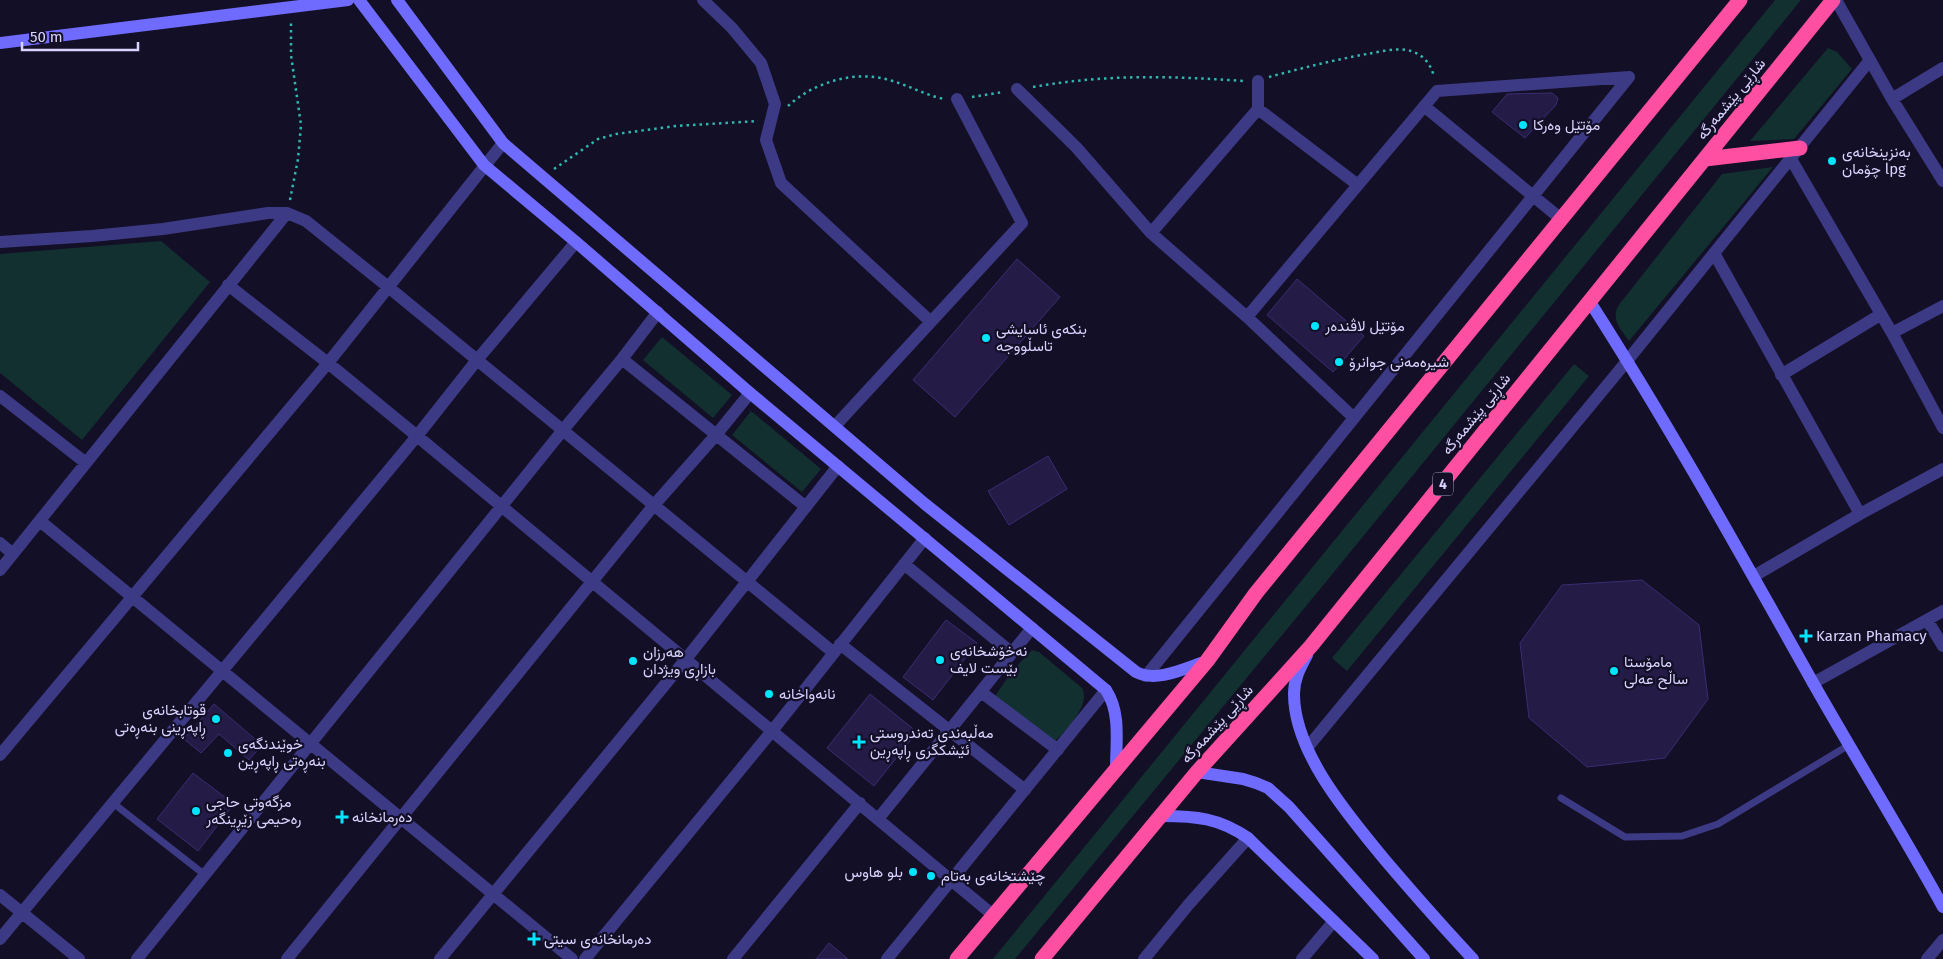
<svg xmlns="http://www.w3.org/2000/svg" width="1943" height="959" font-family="'Fira Sans',Vazirmatn,sans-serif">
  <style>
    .green { fill: #12302f }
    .building { fill: #241b47; stroke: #3b2d73 }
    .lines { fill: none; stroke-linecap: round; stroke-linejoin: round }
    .path { stroke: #2fb8b0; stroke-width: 2.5; stroke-dasharray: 2.5 4; stroke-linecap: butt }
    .lane { stroke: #3d3a85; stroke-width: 7 }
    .street { stroke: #3d3a85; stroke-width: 12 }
    .secondary { stroke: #6f6bff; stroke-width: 12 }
    .highway { stroke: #ff4fa3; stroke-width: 15 }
    .poi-dot { fill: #00e5ff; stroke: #130f26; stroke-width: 2 }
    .labels { text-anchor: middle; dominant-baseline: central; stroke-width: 4.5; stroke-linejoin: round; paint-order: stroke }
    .shield { fill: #130f26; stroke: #9e99be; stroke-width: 1 }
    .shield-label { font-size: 14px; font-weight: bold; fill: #d9d4ff }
    .street-label { font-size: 15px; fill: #d9d4ff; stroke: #130f26 }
    .poi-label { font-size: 15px; fill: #d9d4ff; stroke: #130f26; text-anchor: start }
  </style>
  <rect width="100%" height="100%" fill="#130f26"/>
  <!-- green -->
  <path class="green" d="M1775 0H1801L1325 583 1015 959H993Z
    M1828 48 1837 52 1852 69 1794 139 1750 141Z
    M1773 167 1629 341C1621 330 1611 320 1618 306L1722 174Z
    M161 241 210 282 82 440 0 373V254Z
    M662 337 732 395 713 418 643 360Z
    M1574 364 1589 376 1347 671 1332 658Z
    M751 411 821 469 802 492 732 435Z
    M1032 650 1039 652 1082 688C1091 704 1067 730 1055 741L995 696 1013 670Z"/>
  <!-- building -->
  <path class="building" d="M1552 93 1558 98 1556 105 1525 138 1492 112 1507 94Z
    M1017 259 1060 297 955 417 913 380Z
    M1297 279 1364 336 1333 372 1267 315Z
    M1048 456 1067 489 1009 525 988 491Z
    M1642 580 1699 625 1708 699 1665 758 1587 767 1529 718 1520 643 1562 585Z
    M946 620 977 643 933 700 903 677Z
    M870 694 917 732 874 786 827 748Z
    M214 704 262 745 249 760 219 734 201 753 184 739Z
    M193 773 234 804 198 851 157 819Z
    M829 943 848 959H816Z"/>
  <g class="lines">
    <!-- path -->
    <path class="path" d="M1269 77C1302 68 1334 60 1367 54 1379 52 1394 48 1406 50 1421 52 1431 63 1434 77
      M1033 87C1106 74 1171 76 1244 81
      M972 97 1003 92
      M788 106C814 82 855 70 889 80 908 85 925 95 944 99
      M554 169 598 139 616 134 676 126 758 121
      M290 200 298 159 301 125 291 55V20"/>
    <!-- lane -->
    <path class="lane" d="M1561 798 1625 837 1682 836 1718 824 1849 745
      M113 803 205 875"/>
    <!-- street -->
    <path class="street" d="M703 0 732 28 761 63 775 104 766 140 781 183 931 322
      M1836 0 1892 99 1943 181
      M1017 89 1076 147 1151 233 1247 317 1354 418
      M1892 99 1943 68
      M1424 106 1561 219
      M1258 109 1358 185
      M1791 159 1892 333 1943 428
      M1151 233 1258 109V81
      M0 242 92 236 163 229 268 213H287L306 221 387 286 834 653
      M1714 253 1860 514
      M228 285 328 363 417 436 993 915
      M1247 317 1437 91 1629 77
      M1892 333 1943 306
      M622 359 806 507
      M1781 375 1880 315
      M0 396 86 463
      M835 426 1022 223 957 99
      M40 521 572 959
      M0 543 13 554
      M904 564 1012 653
      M0 570 287 213
      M1754 576 1860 514 1943 469
      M1927 620 1943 646
      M840 644 1025 790
      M1146 676 1629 77
      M1813 683 1943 611
      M981 692 1058 750
      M1307 748 1627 361 1870 60
      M0 755 328 363 503 143
      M878 819 1032 628
      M0 895 79 959
      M0 939 417 436 477 360 576 242
      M137 959 563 430 622 359 658 312
      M287 959 654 505 716 435 750 393
      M440 959 686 659 838 466
      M585 959 772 731 925 538
      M733 959 860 803
      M887 959 1106 690
      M1144 959 1189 904 1248 838
      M1302 959 1334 921
      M1927 959 1943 940"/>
    <!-- secondary -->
    <path class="secondary" d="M359 0 484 165 576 242 750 393 1106 690C1121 713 1116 742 1116 768
      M397 0 503 143 925 504 1136 672C1157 683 1185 668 1207 661
      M0 43 348 0
      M1590 302C1669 425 1740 553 1812 681 1855 757 1901 831 1943 907
      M1307 655C1300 668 1294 679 1294 694 1294 753 1349 816 1385 860 1414 894 1443 927 1473 959
      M1197 772 1243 779 1256 783 1268 788 1289 807 1424 959
      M1162 816C1196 816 1219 818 1248 838L1373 959"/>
    <!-- highway -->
    <path class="highway" d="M1705 159 1800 148
      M957 959 1207 661 1256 593 1740 0
      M1042 959 1197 772 1311 646 1833 0"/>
  </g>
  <!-- markers -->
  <g class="poi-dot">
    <circle cx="1523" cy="125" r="5"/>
    <circle cx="1832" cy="161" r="5"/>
    <circle cx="1315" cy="326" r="5"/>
    <circle cx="986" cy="338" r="5"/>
    <circle cx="1339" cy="362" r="5"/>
    <path d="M1803.5 628.5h5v5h5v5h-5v5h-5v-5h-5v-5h5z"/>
    <circle cx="940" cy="660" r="5"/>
    <circle cx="633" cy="661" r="5"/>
    <circle cx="1614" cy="671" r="5"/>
    <circle cx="769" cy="694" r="5"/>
    <circle cx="216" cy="719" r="5"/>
    <path d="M856.5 734.5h5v5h5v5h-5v5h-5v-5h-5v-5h5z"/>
    <circle cx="228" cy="753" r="5"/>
    <circle cx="196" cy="811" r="5"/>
    <path d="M339.5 809.5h5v5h5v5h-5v5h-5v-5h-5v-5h5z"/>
    <circle cx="913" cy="872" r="5"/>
    <circle cx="931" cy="876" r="5"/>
    <path d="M531.5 931.5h5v5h5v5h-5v5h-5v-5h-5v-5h5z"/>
  </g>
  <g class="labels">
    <!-- shield labels -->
    <rect class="shield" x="1433" y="472.5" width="20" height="23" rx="4"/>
    <g class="shield-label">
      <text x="1443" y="484">4</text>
    </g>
    <!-- street labels -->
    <g class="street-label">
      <text transform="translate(1731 99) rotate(-51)">شاڕێی پێشمەرگە</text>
      <text transform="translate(1476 414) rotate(-51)">شاڕێی پێشمەرگە</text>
      <text transform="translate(1217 724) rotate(-48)">شاڕێی پێشمەرگە</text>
    </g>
    <!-- poi labels -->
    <g class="poi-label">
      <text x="1533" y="125">مۆتێل وەرکا</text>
      <text x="1842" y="152">بەنزینخانەی<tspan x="1842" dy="17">چۆمان lpg</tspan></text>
      <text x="1325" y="326">مۆتێل لاڤندەر</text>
      <text x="996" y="329">بنکەی ئاسایشی<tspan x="996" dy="17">تاسڵووجە</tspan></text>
      <text x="1349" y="362">شیرەمەنی جوانرۆ</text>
      <text x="1816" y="636">Karzan Phamacy</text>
      <text x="950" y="651">نەخۆشخانەی<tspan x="950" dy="17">بێست لایف</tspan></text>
      <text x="643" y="652">ھەرزان<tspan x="643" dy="17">بازاڕی ویژدان</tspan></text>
      <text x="1624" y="662">مامۆستا<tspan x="1624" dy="17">ساڵح عەلی</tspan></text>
      <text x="779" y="694">نانەواخانە</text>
      <text x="206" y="710" text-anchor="end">قوتابخانەی<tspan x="206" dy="17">ڕاپەڕینی بنەڕەتی</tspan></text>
      <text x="870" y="733">مەڵبەندی تەندروستی<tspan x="870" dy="17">ئێشکگری ڕاپەڕین</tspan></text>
      <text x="238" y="744">خوێندنگەی<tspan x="238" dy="17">بنەڕەتی ڕاپەڕین</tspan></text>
      <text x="206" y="802">مزگەوتی حاجی<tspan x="206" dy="17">رەحیمی زێڕینگەر</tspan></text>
      <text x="352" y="817">دەرمانخانە</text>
      <text x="903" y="872" text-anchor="end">بلو هاوس</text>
      <text x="941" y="876">چێشتخانەی بەتام</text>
      <text x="544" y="939">دەرمانخانەی سیتی</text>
    </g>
  </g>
  <!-- scale -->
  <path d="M22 42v8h116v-8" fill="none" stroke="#d9d4ff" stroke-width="2.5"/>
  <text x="30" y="42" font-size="15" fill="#d9d4ff" stroke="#130f26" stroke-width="4" paint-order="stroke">50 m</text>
</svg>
